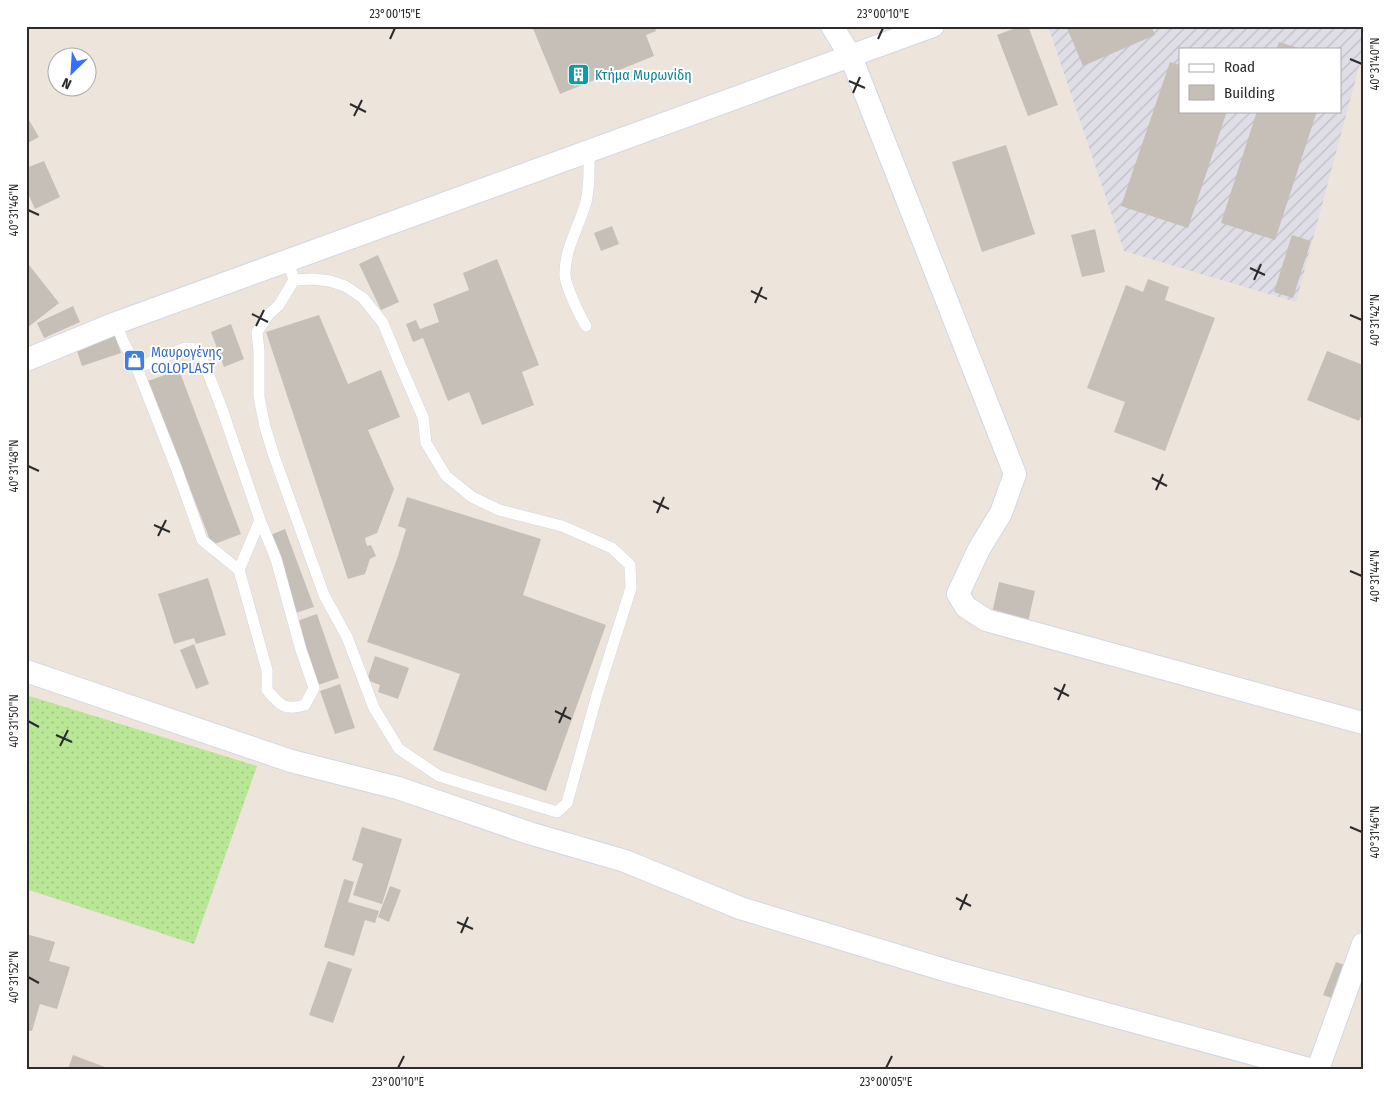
<svg xmlns="http://www.w3.org/2000/svg" width="1389" height="1095" font-family="'Fira Sans Condensed',sans-serif">
  <style>
    .industrial { fill: url(#industrial-furrows); fill-rule: evenodd }
    .grass { fill: url(#grass-dots) }
    .building { fill: #c6bfb8 }
    .lines { fill: none; stroke-linecap: round; stroke-linejoin: round }
    .service-casing { stroke: #d1d7e4; stroke-width: 12 }
    .minor-casing { stroke: #d1d7e4; stroke-width: 24 }
    .service { stroke: #fff; stroke-width: 11 }
    .minor { stroke: #fff; stroke-width: 22 }
    .ticks { fill: none; stroke: #2b2b2b; stroke-width: 2 }
    .labels { text-anchor: middle; dominant-baseline: central; stroke-width: 4; stroke-linejoin: round; paint-order: stroke }
    .culture-label { font-size: 14px; fill: #0d838f; stroke: #fff; text-anchor: start }
    .shop-label { font-size: 14px; fill: #366cbe; stroke: #fff; text-anchor: start }
    .neatline { fill: none; stroke: #2b2b2b; stroke-width: 2 }
    .ticks-label { font-size: 12px; text-anchor: middle; fill: #2b2b2b }
  </style>
  <defs>
    <pattern id="industrial-furrows" width="10" height="10" patternUnits="userSpaceOnUse" patternTransform="scale(1.25)"><rect width="10" height="10" fill="#dfdde5"/><path d="M-1 1l2-2M0 10L10 0M9 11l2-2" fill="none" stroke="#c0bec5"/></pattern>
    <pattern id="grass-dots" width="8" height="8" patternUnits="userSpaceOnUse" patternTransform="scale(1.25)"><rect width="8" height="8" fill="#b9e796"/><path d="M2 2h.1M6 6h.1" fill="none" stroke="#9fc681" stroke-width="1.8" stroke-linecap="round"/></pattern>
  </defs>
  <rect width="100%" height="100%" fill="#ede4dc"/>
  <!-- industrial -->
  <path class="industrial" d="M1048 26H1363V52L1296 302 1124 251ZM1180 49H1340V111H1180Z"/>
  <!-- grass -->
  <path class="grass" d="M26 695 257 766 194 944 26 889Z"/>
  <!-- building -->
  <path class="building" d="M532 26H655L656 31 646 35 654 56 560 94Z
    M1021 26H1028L1058 105 1028 116 997 35Z
    M1072 26H1151L1155 35 1083 66 1067 28Z
    M1279 42 1298 48V49H1277Z
    M1170 62 1180 65V111H1227L1188 228 1121 206Z
    M1257 111H1317L1275 240 1221 223Z
    M26 115 39 137 26 144Z
    M1006 145 1035 234 982 252 952 162Z
    M44 161 60 197 35 209 26 189V168Z
    M612 226 619 244 601 251 594 233Z
    M1095 229 1105 272 1082 277 1071 235Z
    M1292 235 1311 241 1293 298 1274 292Z
    M378 255 399 302 381 310 359 264Z
    M497 259 539 365 522 372 534 405 482 425 469 392 448 401 423 338 413 342 406 324 416 320 420 329 439 322 433 304 469 290 463 273Z
    M26 261 59 303 27 328 26 327Z
    M1148 279 1169 287 1165 300 1215 318 1165 451 1114 432 1125 402 1087 388 1126 285 1143 292Z
    M73 306 80 322 44 338 37 323Z
    M319 315 348 384 381 370 400 417 368 430 394 489 377 533 365 538 367 546 371 545 376 556 370 559 365 574 348 579 266 332Z
    M231 324 244 359 224 367 211 332Z
    M114 332 121 353 82 366 75 345Z
    M1327 351 1363 365V412L1359 421 1307 400Z
    M179 370 241 534 212 545 148 381Z
    M407 497 541 539 523 595 606 625 546 791 433 750 460 674 367 642 398 556 406 529 398 526Z
    M285 529 314 607 296 613 268 536Z
    M208 578 226 635 196 644 194 638 174 644 158 594Z
    M999 582 1035 591 1028 622 992 613Z
    M317 614 339 678 318 685 297 621Z
    M194 644 209 684 196 689 180 650Z
    M375 656 409 668 398 699 378 692 380 685 367 680Z
    M340 684 355 728 335 734 320 691Z
    M362 827 402 839 382 904 353 895 363 864 352 860Z
    M344 879 354 882 348 902 379 911 375 923 365 920 354 956 324 947Z
    M390 886 401 890 389 922 378 917Z
    M26 934 55 942 49 961 70 967 57 1009 40 1004 32 1031 26 1030Z
    M328 961 352 969 333 1023 309 1015Z
    M1336 962 1350 967 1337 1000 1323 995Z
    M73 1055 110 1069H68Z"/>
  <g class="lines">
    <defs>
      <path id="service" d="M288 261 294 280 279 305 268 315 257 332 259 351V397L265 427 274 456 324 595 347 637 374 708 399 749 439 776 557 812 567 803 597 695 631 588 630 565 612 548 562 526 499 510 472 497 446 476 426 443 423 417 402 369 383 323 363 298 345 286 330 281 313 279 294 280
        M116 323 123 341 137 368 177 470 202 540 239 570 267 670V690C280 705 284 711 305 705L314 688 301 650 276 559 260 520 222 409 205 365 197 349 185 348 137 368
        M586 326C580 316 566 287 565 276 564 250 579 227 586 202 590 186 589 169 589 152
        M239 570 260 520"/>
      <path id="minor" d="M832 26 851 57 1015 474 1001 513 979 549 958 594 966 607 986 620 1363 723
        M26 360 116 323 933 26
        M26 671 291 761 398 788 529 833 625 861 740 908 948 971 1309 1069
        M1318 1069 1363 944"/>
    </defs>
    <!-- service casing -->
    <use href="#service" class="service-casing"/>
    <!-- minor casing -->
    <use href="#minor" class="minor-casing"/>
    <!-- service -->
    <use href="#service" class="service"/>
    <!-- minor -->
    <use href="#minor" class="minor"/>
  </g>
  <!-- ticks -->
  <path class="ticks" d="M390 39 395 28M878 39 883 28M1350 59 1362 64M849 81 865 88M853 93 860 77M350 104 366 112M354 116 362 100M28 210 39 215M1250 268 1265 275M1254 280 1261 264M751 291 767 299M755 303 762 287M252 314 268 322M1350 315 1362 320M256 326 264 310M28 466 39 471M1152 478 1167 486M1156 490 1163 474M653 501 669 509M657 513 664 497M154 525 170 532M158 536 166 520M1350 571 1362 576M1054 688 1069 696M1058 700 1065 684M555 711 571 719M28 721 39 727M559 723 566 707M56 735 72 742M60 746 68 730M1350 827 1362 832M956 898 971 906M960 910 967 894M457 922 473 929M461 933 468 917M28 977 39 983M398 1068 404 1056M886 1068 892 1056"/>
  <!-- icons -->
  <defs>
    <symbol id="building-square" viewBox="-11 -11 22 22"><rect x="-9" y="-9" width="18" height="18" rx="4" fill="#0f9aa8" stroke="#fff"/><path d="M-4-6H4V6H1V3H-1V6H-4ZM-2.5-4.3h1.7v1.8h-1.7ZM.8-4.3h1.7v1.8H.8ZM-2.5-1h1.7V.8h-1.7ZM.8-1h1.7V.8H.8Z" fill="#fff"/></symbol>
    <symbol id="shop-square" viewBox="-11 -11 22 22"><rect x="-9" y="-9" width="18" height="18" rx="4" fill="#3f7fe0" stroke="#fff"/><path d="M-5-2.5h2.3a2.7 3.5 0 0 1 5.4 0H5L5.5 6h-11ZM-1.5-2.5h3a1.5 2.3 0 0 0-3 0Z" fill="#fff"/></symbol>
  </defs>
  <g fill-rule="evenodd">
    <use href="#building-square" x="566" y="62" width="25" height="25"/>
    <use href="#shop-square" x="122" y="348" width="25" height="25"/>
  </g>
  <g class="labels">
    <!-- culture labels -->
    <g class="culture-label">
      <text x="595" y="75">Κτήμα Μυρωνίδη</text>
    </g>
    <!-- shop labels -->
    <g class="shop-label">
      <text x="151" y="352">Μαυρογένης<tspan x="151" dy="16">COLOPLAST</tspan></text>
    </g>
  </g>
  <!-- border -->
  <rect width="1389" height="1095" fill="none" stroke="#ffffff" stroke-width="55"/>
  <!-- legend -->
  <rect x="1179" y="48" width="162" height="65" fill="#ffffff" stroke="#aaaaaa"/>
  <rect x="1189" y="64" width="25" height="8" fill="#ffffff" stroke="#aaaaaa"/>
  <text x="1224" y="72" font-size="15" fill="#2b2b2b">Road</text>
  <rect x="1189" y="85" width="25" height="15" fill="#c6bfb8" stroke="#aaaaaa"/>
  <text x="1224" y="98" font-size="15" fill="#2b2b2b">Building</text>
  <!-- north arrow -->
  <g transform="translate(72 72) rotate(205)"><circle r="24" fill="#ffffff" stroke="#aaaaaa"/>
  <path d="M0-4L9 19L0 12L-9 19Z" fill="#3770ff"/>
  <text y="-8" font-size="14" font-weight="bold" text-anchor="middle" fill="#2b2b2b">N</text>
  </g>
  <rect x="28" y="28" width="1334" height="1040" class="neatline"/>
  <g class="ticks-label">
    <text x="395" y="18">23°00'15"E</text>
    <text x="883" y="18">23°00'10"E</text>
    <text transform="translate(1375 64) rotate(-90)" y="4">40°31'40"N</text>
    <text transform="translate(14 210) rotate(-90)" y="4">40°31'46"N</text>
    <text transform="translate(1375 320) rotate(-90)" y="4">40°31'42"N</text>
    <text transform="translate(14 466) rotate(-90)" y="4">40°31'48"N</text>
    <text transform="translate(1375 576) rotate(-90)" y="4">40°31'44"N</text>
    <text transform="translate(14 721) rotate(-90)" y="4">40°31'50"N</text>
    <text transform="translate(1375 832) rotate(-90)" y="4">40°31'46"N</text>
    <text transform="translate(14 977) rotate(-90)" y="4">40°31'52"N</text>
    <text x="398" y="1086">23°00'10"E</text>
    <text x="886" y="1086">23°00'05"E</text>
  </g>
</svg>
